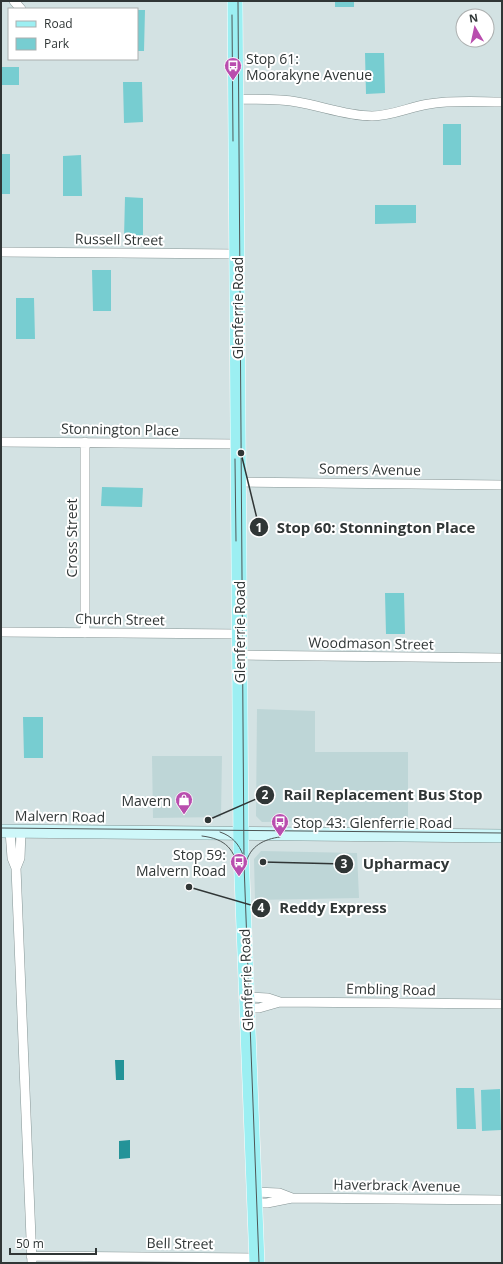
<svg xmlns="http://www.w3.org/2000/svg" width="503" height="1264" font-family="'Open Sans',sans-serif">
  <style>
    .built { fill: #bed6d7 }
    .green { fill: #77cdd1 }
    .water { fill: #249398 }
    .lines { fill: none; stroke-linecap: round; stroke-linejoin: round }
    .street-casing { stroke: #869595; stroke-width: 10 }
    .secondary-casing { stroke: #869595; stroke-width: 14 }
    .primary-casing { stroke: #fff; stroke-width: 16 }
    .street { stroke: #fff; stroke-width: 9 }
    .secondary { stroke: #cef7f9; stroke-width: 13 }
    .primary { stroke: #9ceff2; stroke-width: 15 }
    .tram { stroke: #4e5656; stroke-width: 1 }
    .labels { text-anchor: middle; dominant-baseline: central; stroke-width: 4; stroke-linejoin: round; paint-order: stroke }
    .poi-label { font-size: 14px; fill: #303636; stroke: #fff; text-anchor: start }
    .street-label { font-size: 14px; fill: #303636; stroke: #fff }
    .leader { fill: none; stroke: #303636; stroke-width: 1.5 }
    .callout-dot { fill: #303636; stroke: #fff; stroke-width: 1.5 }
    .mark-label { font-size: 12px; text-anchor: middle; font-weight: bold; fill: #fff }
    .callout-label { font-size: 15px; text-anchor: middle; font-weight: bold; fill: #303636; stroke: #fff; stroke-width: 4; stroke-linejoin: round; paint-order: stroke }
  </style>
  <rect width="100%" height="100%" fill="#d3e2e3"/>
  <!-- built -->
  <path class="built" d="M257 709 315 711V752H408V819L262 822 256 816Z
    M152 756H222L221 817 153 818Z
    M261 851 357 853 359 898 255 900 254 859Z"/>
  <!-- green -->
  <path class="green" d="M335 1H354V7H335Z
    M137 10H145L144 51H137Z
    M365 53H384L385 93 366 94Z
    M1 67H19V85H1Z
    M123 82H142L143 122 124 123Z
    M443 124H461V165H443Z
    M1 154H10V194H1Z
    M81 155 82 196H63V156Z
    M125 197 143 198V238H124Z
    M375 205H416V223L375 224Z
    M92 270H111V311H93Z
    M16 298H34L35 339H16Z
    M102 487 143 488 142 507 101 506Z
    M385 593H404L405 634H386Z
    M23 717H43V758H24Z
    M456 1088H474L476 1129H457Z
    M500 1089 501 1130 482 1131 481 1090Z"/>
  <!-- water -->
  <path class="water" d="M115 1060H124V1080H116Z
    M130 1140V1158L119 1159V1141Z"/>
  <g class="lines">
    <defs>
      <path id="street" d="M14 1 21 9
        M236 99C256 100 277 98 297 102 322 106 346 116 372 116 392 116 409 107 429 104 453 100 478 102 502 102
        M1 252 237 254
        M1 442 238 444
        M85 442V633
        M238 482 502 485
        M1 632 239 634
        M239 655 502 658
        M10 831 12 858 16 868
        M21 831 20 858 16 868 32 1263
        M246 997 268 998 280 1002 502 1004
        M247 1008H259L280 1002
        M254 1192 279 1193 292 1198
        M254 1203H267L292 1198 502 1200
        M31 1256 256 1258"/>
      <path id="secondary" d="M1 831 502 836"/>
      <path id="primary" d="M235 1 241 851 257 1263"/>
    </defs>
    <!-- street casing -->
    <use href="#street" class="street-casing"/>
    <!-- secondary casing -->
    <use href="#secondary" class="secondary-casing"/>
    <!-- primary casing -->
    <use href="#primary" class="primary-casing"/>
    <!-- street -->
    <use href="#street" class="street"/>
    <!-- secondary -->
    <use href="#secondary" class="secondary"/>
    <!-- primary -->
    <use href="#primary" class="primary"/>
    <!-- tram -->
    <path class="tram" d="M238 1 244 864 259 1263
      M232 15 233 141
      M235 459 236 541
      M1 828 502 833
      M220 832C232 836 239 844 243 855
      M202 836C226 839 235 849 239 873
      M246 863C250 846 264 839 280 837"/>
  </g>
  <!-- icons -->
  <defs>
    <symbol id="bus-pin" viewBox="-11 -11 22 30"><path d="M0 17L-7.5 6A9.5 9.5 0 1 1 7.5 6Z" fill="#b94dae" stroke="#fff"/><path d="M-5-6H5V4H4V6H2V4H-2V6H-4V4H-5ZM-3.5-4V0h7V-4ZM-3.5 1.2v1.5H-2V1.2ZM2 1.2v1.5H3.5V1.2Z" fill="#fff"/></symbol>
    <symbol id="shop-pin" viewBox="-11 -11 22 30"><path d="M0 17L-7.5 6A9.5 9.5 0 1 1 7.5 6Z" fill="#b94dae" stroke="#fff"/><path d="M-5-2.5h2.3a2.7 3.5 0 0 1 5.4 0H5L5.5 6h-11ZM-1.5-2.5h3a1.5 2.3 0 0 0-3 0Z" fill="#fff"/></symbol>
  </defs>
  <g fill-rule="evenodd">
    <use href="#bus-pin" x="223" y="56" width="20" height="27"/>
    <use href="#shop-pin" x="174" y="790" width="20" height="27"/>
    <use href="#bus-pin" x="270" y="812" width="20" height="27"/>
    <use href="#bus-pin" x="229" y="852" width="20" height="27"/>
  </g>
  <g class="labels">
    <!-- poi labels -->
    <g class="poi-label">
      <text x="246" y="58">Stop 61:<tspan x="246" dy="16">Moorakyne Avenue</tspan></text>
      <text x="171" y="800" text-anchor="end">Mavern</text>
      <text x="293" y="822">Stop 43: Glenferrie Road</text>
      <text x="226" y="854" text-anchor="end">Stop 59:<tspan x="226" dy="16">Malvern Road</tspan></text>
    </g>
    <!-- street labels -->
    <g class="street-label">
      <text transform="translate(119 239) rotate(1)">Russell Street</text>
      <text transform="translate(237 308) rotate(-90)">Glenferrie Road</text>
      <text transform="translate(120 429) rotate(1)">Stonnington Place</text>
      <text transform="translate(370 469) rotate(1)">Somers Avenue</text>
      <text transform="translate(71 538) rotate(-90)">Cross Street</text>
      <text transform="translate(120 619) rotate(1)">Church Street</text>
      <text transform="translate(239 632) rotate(-90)">Glenferrie Road</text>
      <text transform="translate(371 643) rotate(1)">Woodmason Street</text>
      <text transform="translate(60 816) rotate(1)">Malvern Road</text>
      <text transform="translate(246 980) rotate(-92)">Glenferrie Road</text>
      <text transform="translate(391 989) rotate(1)">Embling Road</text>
      <text transform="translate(397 1185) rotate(1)">Haverbrack Avenue</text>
      <text transform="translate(180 1243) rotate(1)">Bell Street</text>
    </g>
  </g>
  <!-- callouts -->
  <path class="leader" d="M241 453L259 527M208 820L265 795M263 862L344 864M189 887L261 908"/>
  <g class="callout-dot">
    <circle cx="241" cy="453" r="4"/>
    <circle cx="208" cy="820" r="4"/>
    <circle cx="263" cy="862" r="4"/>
    <circle cx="189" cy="887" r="4"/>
    <circle cx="259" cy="527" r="10"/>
    <circle cx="265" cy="795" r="10"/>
    <circle cx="344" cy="864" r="10"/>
    <circle cx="261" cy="908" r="10"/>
  </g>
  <g class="mark-label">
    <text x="259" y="532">1</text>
    <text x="265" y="799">2</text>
    <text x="344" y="868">3</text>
    <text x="261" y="912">4</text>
  </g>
  <g class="callout-label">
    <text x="376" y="533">Stop 60: Stonnington Place</text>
    <text x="383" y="800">Rail Replacement Bus Stop</text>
    <text x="406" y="869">Upharmacy</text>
    <text x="333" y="913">Reddy Express</text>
  </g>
  <!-- border -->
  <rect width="503" height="1264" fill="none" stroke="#303636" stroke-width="4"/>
  <!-- legend -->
  <rect x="8" y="8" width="130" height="52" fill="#ffffff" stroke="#acafaf"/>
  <rect x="16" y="21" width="20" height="6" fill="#9ceff2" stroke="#acafaf"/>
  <text x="44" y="28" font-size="12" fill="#303636">Road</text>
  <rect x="16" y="38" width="20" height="12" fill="#77cdd1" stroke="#acafaf"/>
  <text x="44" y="48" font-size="12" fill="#303636">Park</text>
  <!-- north arrow -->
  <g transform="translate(475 28) rotate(351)"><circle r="19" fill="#ffffff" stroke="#acafaf"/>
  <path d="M0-3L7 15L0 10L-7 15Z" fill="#b94dae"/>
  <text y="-6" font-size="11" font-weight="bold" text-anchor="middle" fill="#303636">N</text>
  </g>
  <!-- scale -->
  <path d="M10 1248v6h86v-6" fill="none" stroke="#303636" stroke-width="2"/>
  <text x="16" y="1248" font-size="12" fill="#303636" stroke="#ffffff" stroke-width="3" paint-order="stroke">50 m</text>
</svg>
